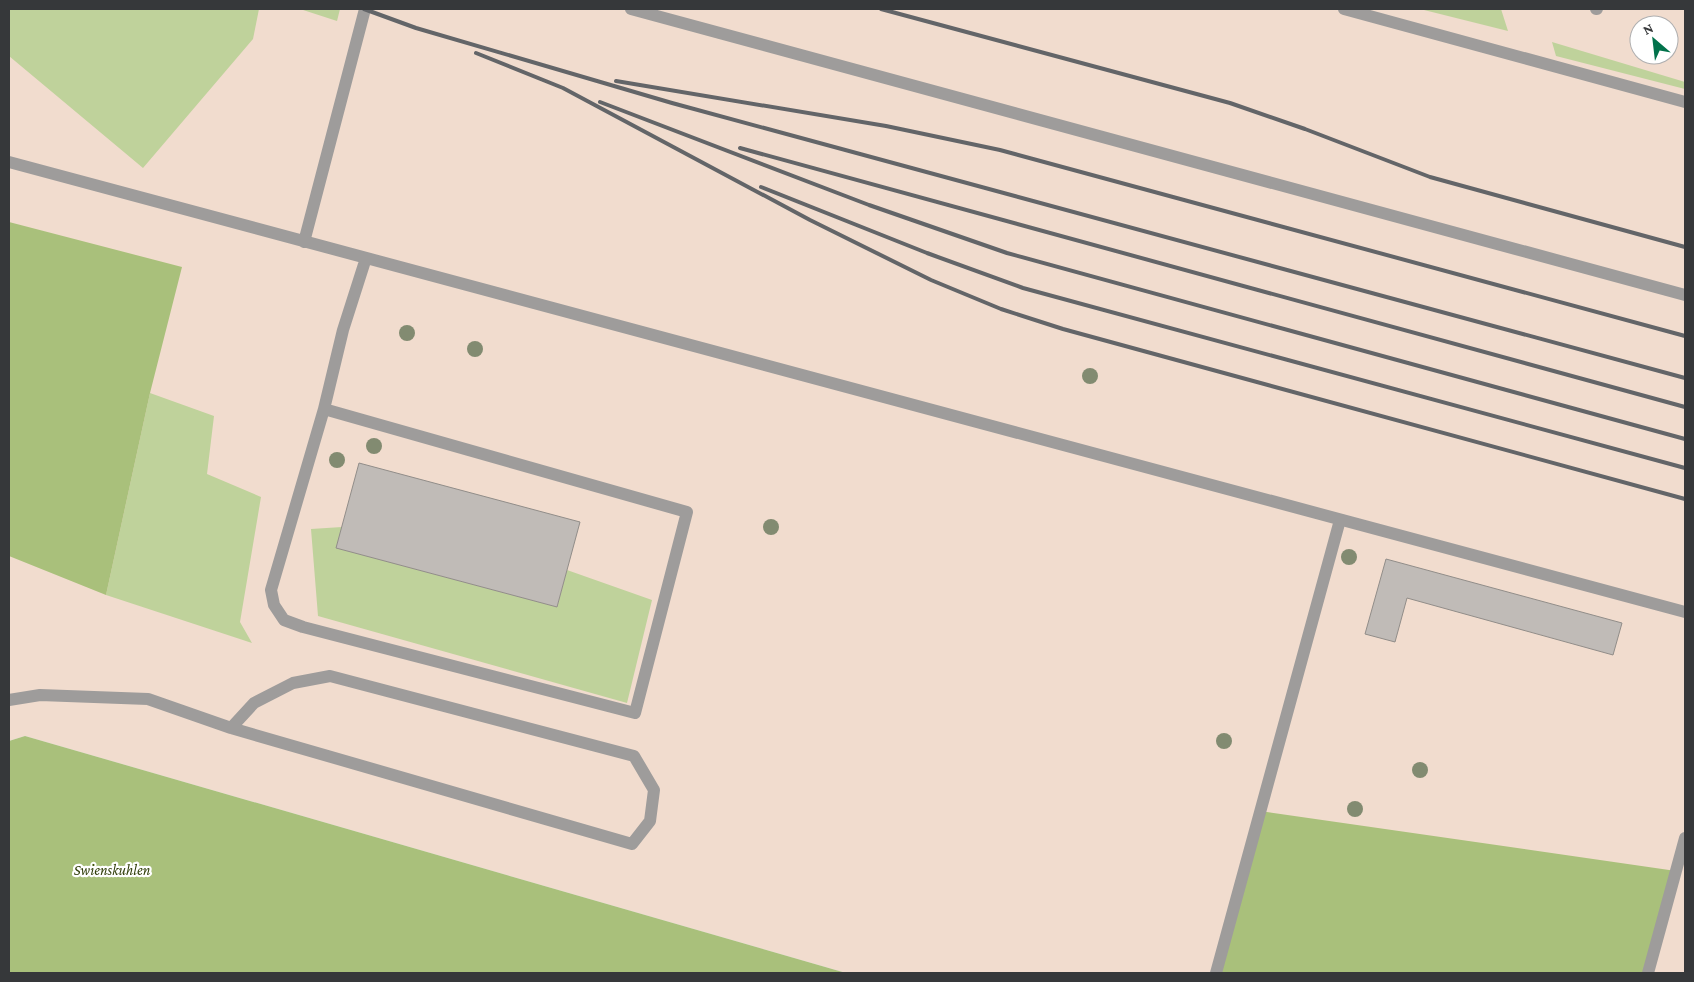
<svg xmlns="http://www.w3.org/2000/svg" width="1694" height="982" font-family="'Crimson Pro',serif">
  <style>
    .industrial { fill: #f1dcce; fill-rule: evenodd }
    .green { fill: #bfd29b }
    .forest { fill: #a9c07b }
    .building { fill: #c0bbb7; stroke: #918d89 }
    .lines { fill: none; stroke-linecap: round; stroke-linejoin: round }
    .lane { stroke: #9e9c9b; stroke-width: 12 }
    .rail { stroke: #636568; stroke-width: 4 }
    .tree { fill: #828b71 }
    .labels { text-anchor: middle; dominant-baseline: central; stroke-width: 4.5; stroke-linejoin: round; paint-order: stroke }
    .park-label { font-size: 15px; font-style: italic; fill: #303d09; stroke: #fff }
  </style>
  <rect width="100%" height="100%" fill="#e7ebf0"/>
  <!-- industrial -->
  <path class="industrial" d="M9 9H1685V973H846L25 736 9 741ZM1639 25H1669V55H1639Z"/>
  <!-- green -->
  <path class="green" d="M9 9H259L253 39 143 168 9 56Z
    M300 9H340L337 21Z
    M1420 9H1501L1508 31Z
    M1552 42 1685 82V89L1556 56Z
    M150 393 214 416 207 474 261 497 240 622 252 643 106 595Z
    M342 527 337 548 557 607 567 570 652 600 627 703 318 616 311 529Z"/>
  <!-- forest -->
  <path class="forest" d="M9 222 182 267 150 393 106 595 9 556Z
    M25 736 846 973H9V741Z
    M1260 811 1676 871 1648 973H1216Z"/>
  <!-- building -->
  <path class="building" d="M359 463 580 522 557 607 336 548Z
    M1386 559 1622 623 1613 655 1407 598 1395 642 1365 634Z"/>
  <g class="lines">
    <!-- lane -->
    <path class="lane" d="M631 9 1685 295
      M1344 9 1685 102
      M1596 9H1597
      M9 162 1685 612
      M304 242 365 9
      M324 409 687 512 635 713 303 627 284 620 274 605 271 590 324 409 343 330 366 258
      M9 700 40 695 148 699 231 728 632 844 650 821 654 790 634 756 330 676 293 683 254 703 231 728
      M1216 973 1340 520
      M1648 973 1685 838"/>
    <!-- rail -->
    <path class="rail" d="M364 9 416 28 672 103 1685 378
      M881 9 1230 103 1305 129 1430 177 1685 247
      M476 53 563 88 810 220 931 280 1001 309 1063 329 1685 499
      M616 81 886 126 1000 150 1685 336
      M600 102 869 205 1007 253 1685 439
      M740 148 1685 407
      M761 187 927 253 1023 288 1685 468"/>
  </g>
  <!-- trees -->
  <g class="tree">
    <circle cx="407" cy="333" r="8"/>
    <circle cx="475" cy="349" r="8"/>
    <circle cx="1090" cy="376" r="8"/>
    <circle cx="374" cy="446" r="8"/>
    <circle cx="337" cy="460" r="8"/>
    <circle cx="771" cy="527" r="8"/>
    <circle cx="1349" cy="557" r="8"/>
    <circle cx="1224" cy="741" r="8"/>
    <circle cx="1420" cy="770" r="8"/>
    <circle cx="1355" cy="809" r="8"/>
  </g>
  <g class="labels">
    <!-- park labels -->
    <g class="park-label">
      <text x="112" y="870">Swienskuhlen</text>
    </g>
  </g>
  <!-- border -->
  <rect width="1694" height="982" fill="none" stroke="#36383a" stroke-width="20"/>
  <!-- north arrow -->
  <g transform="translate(1654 40) rotate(332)"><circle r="24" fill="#ffffff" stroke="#afafb0"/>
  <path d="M0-4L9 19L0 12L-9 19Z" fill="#01724b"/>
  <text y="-8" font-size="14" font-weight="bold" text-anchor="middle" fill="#36383a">N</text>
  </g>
</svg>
